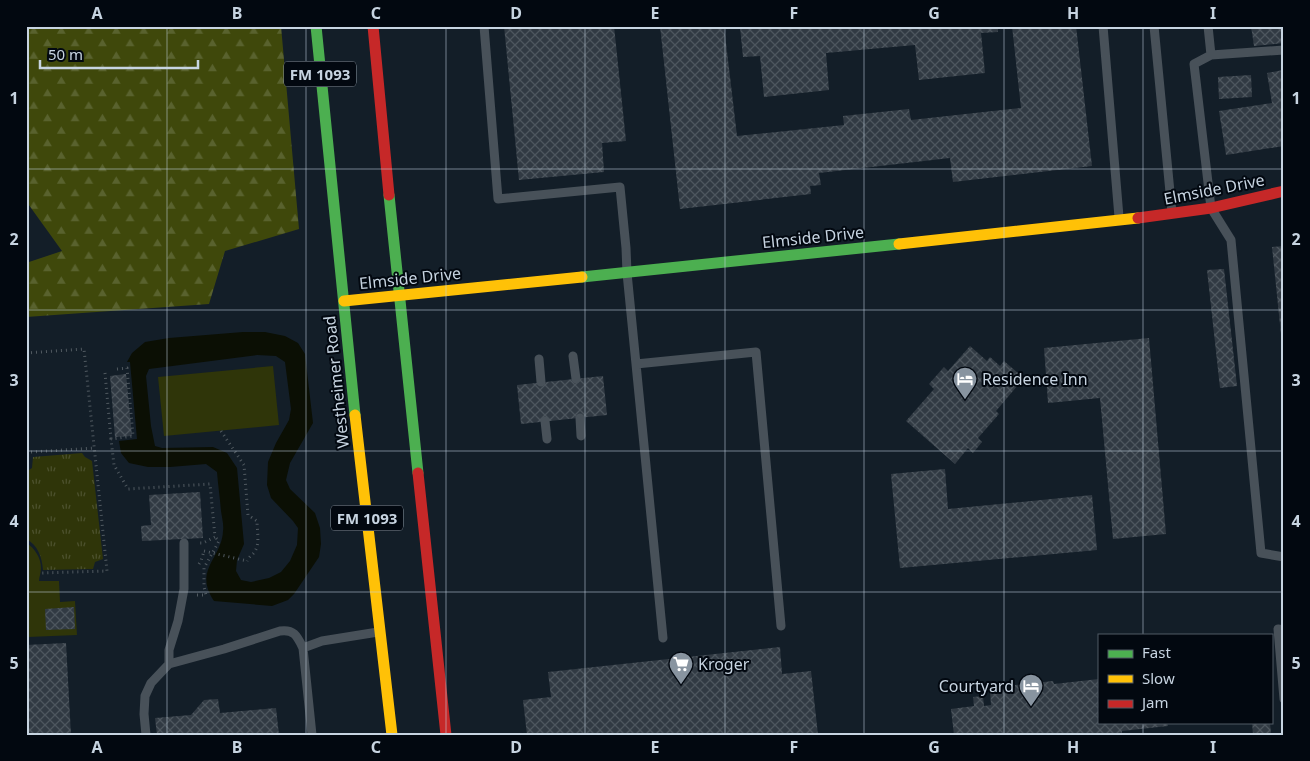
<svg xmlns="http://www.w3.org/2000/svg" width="1310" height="761" font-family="'Noto Sans',sans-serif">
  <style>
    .grass { fill: url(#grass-tufts) }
    .forest { fill: url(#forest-firs) }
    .pitch { fill: #2f3509 }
    .water { fill: #0b0f04; fill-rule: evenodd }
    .building { fill: url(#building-cross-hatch) }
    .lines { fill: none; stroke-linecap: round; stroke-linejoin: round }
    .path { stroke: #515a61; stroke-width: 3; stroke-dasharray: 1 4; stroke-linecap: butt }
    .lane { stroke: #485159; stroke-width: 9 }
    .fast { stroke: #4caf50; stroke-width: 11 }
    .slow { stroke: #ffc107; stroke-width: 11 }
    .jam { stroke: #c62828; stroke-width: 11 }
    .path-bridge { stroke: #515a61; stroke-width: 3; stroke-dasharray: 1 4; stroke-linecap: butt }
    .grid { fill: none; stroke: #c7d4e1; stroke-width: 1; stroke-opacity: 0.55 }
    .labels { text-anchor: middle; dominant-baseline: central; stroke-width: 4; stroke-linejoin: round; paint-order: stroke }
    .shield { fill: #020810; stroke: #8c97a2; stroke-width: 1 }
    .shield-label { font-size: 15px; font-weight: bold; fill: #c7d4e1 }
    .street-label { font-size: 16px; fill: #c7d4e1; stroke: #020810 }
    .poi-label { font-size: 16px; fill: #c7d4e1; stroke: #020810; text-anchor: start }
    .neatline { fill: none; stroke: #c7d4e1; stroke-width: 2 }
    .grid-label { font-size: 16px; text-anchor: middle; font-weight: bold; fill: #c7d4e1 }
  </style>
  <defs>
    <pattern id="grass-tufts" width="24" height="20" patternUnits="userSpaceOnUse" patternTransform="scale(1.25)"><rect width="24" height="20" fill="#2f3509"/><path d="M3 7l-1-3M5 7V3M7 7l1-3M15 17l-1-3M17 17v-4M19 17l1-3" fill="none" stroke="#4c512d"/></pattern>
    <pattern id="forest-firs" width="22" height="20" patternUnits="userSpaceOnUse" patternTransform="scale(1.25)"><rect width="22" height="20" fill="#3f480b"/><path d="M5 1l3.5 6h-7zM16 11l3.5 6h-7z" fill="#59622e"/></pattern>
    <pattern id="building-cross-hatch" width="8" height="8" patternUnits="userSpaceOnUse" patternTransform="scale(1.25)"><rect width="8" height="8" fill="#313a43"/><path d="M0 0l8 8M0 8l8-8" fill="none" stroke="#4d565e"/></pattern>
  </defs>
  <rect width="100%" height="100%" fill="#131e28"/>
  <!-- grass -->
  <path class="grass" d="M82 453 85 457 92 461 103 559 95 562 93 569 43 570C42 557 38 545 26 539V472L32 468 33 457Z"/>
  <!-- forest -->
  <path class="forest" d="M26 26H281L299 229 225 251 209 304 26 317V263L62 251 26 201Z"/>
  <!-- pitch -->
  <path class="pitch" d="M273 366 279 425 164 436 158 377Z
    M26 543C35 548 41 558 41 568 41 573 39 577 39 581H59L60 602 75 601 77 635 28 637V624H26Z"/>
  <!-- water -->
  <path class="water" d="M243 332H265L285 336 298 343 305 354 313 423 290 463 286 480 290 489 315 513 320 528 321 544 319 557 294 594 288 600 272 606 214 601C193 570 222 558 223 531 224 525 222 518 221 511 220 498 218 485 217 472L206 464 170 467H148L129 463 121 453 119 441 137 439 130 362H127L132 353 145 342 169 338ZM257 355 276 356 285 362 291 409 289 420 276 443 268 462 267 485 271 498 293 521 298 528 297 545 290 561 281 572 269 578 251 582 241 580 236 571 237 560 244 544 237 468 227 453 213 447 162 448 155 446 151 426 146 376 149 369Z"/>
  <!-- building -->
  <path class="building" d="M504 26H614L626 141 602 143 604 172 519 180Z
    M660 26H724L737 136 844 125 843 116 909 109 911 120 1021 108 1012 26H1076L1092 166 953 182 950 158 819 173 821 185 810 186 811 194 680 209Z
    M752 26H998V32L981 33 985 73 919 80 915 45 826 53 829 90 764 97 760 56 743 57 740 27Z
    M1251 26H1284V43L1254 46Z
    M1283 70 1284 77V146L1226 155 1219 111 1272 103 1267 73Z
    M1251 75 1252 97 1219 99 1218 77Z
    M1284 246V344H1282L1272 247Z
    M1224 269 1237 386 1220 388 1207 270Z
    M1149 338 1166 534 1113 539 1100 398 1048 403 1044 348Z
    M970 346 987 361 990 357 1000 366 1004 361 1024 378 996 411 999 414 978 438 982 442 973 453 968 448 955 464 906 421 934 389 929 384 944 367 948 371Z
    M126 374 132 436 115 437 110 376Z
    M603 376 607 415 521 424 517 385Z
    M945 469 948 509 1092 495 1097 550 900 568 891 474Z
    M200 492 203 538 142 541 141 526 151 525 149 495Z
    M74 607 75 629 46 630 45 609Z
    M66 643 71 735H26V645Z
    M780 647 782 674 811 671 818 735H527L523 700 551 697 548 672Z
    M1099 679V722H1167L1168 726 1122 731V735H1094V734L1083 735H954L951 709 974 706 973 697 983 696 984 706 991 705 990 691 1015 688V685L1053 681 1054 684Z
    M218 699 220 713 276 708 279 735H157L155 718 191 715 204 700Z
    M1252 722H1270L1271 735H1253Z"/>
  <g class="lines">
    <!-- path -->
    <path class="path" d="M26 353 84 349 107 571 40 573
      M117 369 127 368 133 436 111 439 114 465 128 489 210 484 215 537 203 543H197
      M105 373 111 439
      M221 431 244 465 248 515 257 521C257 529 260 544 255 551 253 555 250 555 247 561
      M31 452 95 448
      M199 564 201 561 204 551
      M197 595H206L204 587V568L219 541 215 537"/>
    <!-- lane -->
    <path class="lane" d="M484 26 498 199 620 187 626 248 627 273 636 364 663 638
      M1103 26 1119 217
      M1154 26 1172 213
      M1208 26 1211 55
      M1284 50 1211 55 1194 64 1211 208 1231 240 1261 553 1284 557
      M573 356 576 379
      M539 359 541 382
      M636 364 756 352 781 626
      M580 418 581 436
      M545 421 547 439
      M1284 630 1278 629 1284 699
      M303 648 322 641 378 632
      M169 664V650L178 621 184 589V543
      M146 735 144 714 145 696 151 683 169 664 224 649 280 631C294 629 297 636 303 648L312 735"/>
    <!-- fast -->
    <path class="fast" d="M316 26 355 415
      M389 195 418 473
      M582 277 899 244"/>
    <!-- slow -->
    <path class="slow" d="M899 244 1138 218
      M344 301 582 277
      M355 415 392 735"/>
    <!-- jam -->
    <path class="jam" d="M373 26 389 195
      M1138 218 1211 208 1284 191
      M418 473 446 735"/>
    <!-- path-bridge -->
    <path class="path-bridge" d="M204 551 247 561"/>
  </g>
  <!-- grid -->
  <path class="grid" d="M167 26V735M306 26V735M446 26V735M585 26V735M725 26V735M864 26V735M1004 26V735M1143 26V635M26 169H1284M26 310H1284M26 451H1284M26 592H1284M1143 722V735"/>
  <!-- icons -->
  <defs>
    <symbol id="hotel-pin" viewBox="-11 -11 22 30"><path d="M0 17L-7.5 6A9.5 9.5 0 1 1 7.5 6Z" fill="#8894a0" stroke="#020810"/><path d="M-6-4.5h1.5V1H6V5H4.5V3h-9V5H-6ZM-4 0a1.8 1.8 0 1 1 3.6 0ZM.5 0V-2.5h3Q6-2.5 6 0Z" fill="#fff"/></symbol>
    <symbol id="supermarket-pin" viewBox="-11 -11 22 30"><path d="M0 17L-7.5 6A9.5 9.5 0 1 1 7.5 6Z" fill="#8894a0" stroke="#020810"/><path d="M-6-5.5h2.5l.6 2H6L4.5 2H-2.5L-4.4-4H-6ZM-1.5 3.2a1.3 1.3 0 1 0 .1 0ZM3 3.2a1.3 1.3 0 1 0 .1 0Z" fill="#fff"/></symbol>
  </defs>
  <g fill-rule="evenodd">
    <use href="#hotel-pin" x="951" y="365" width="28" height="38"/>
    <use href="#supermarket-pin" x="667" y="650" width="28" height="38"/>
    <use href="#hotel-pin" x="1017" y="672" width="28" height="38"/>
  </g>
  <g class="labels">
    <!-- shield labels -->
    <g class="shield">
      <rect x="284" y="61.5" width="72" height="25" rx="4"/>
      <rect x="331" y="505.5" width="72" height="25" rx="4"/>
    </g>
    <g class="shield-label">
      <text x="320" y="74">FM 1093</text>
      <text x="367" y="518">FM 1093</text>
    </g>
    <!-- street labels -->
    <g class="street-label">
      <text transform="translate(1214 189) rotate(-11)">Elmside Drive</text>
      <text transform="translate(813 237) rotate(-6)">Elmside Drive</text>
      <text transform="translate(410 278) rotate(-6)">Elmside Drive</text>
      <text transform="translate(336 382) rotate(-96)">Westheimer Road</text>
    </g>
    <!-- poi labels -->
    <g class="poi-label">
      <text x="982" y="379">Residence Inn</text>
      <text x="698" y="664">Kroger</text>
      <text x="1014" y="686" text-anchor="end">Courtyard</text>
    </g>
  </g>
  <!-- border -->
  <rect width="1310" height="761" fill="none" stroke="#020810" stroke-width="55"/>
  <!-- legend -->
  <rect x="1098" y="634" width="175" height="90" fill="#020810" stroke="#515a64"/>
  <rect x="1108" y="650" width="25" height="8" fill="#4caf50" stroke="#515a64"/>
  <text x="1142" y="658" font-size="15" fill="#c7d4e1">Fast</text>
  <rect x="1108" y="675" width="25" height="8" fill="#ffc107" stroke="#515a64"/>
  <text x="1142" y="684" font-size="15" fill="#c7d4e1">Slow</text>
  <rect x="1108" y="700" width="25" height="8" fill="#c62828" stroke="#515a64"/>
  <text x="1142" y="708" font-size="15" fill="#c7d4e1">Jam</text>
  <!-- scale -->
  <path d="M40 60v8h158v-8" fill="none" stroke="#c7d4e1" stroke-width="2.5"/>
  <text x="48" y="60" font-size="15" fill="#c7d4e1" stroke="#020810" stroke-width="4" paint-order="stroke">50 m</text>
  <rect x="28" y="28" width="1254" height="706" class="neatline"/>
  <g class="grid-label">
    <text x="97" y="19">A</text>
    <text x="237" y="19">B</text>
    <text x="376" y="19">C</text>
    <text x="516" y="19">D</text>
    <text x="655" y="19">E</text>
    <text x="794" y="19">F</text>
    <text x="934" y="19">G</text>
    <text x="1073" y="19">H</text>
    <text x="1213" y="19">I</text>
    <text x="14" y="104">1</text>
    <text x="1296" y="104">1</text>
    <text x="14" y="245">2</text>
    <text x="1296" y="245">2</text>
    <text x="14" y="386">3</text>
    <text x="1296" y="386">3</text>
    <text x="14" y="527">4</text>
    <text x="1296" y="527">4</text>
    <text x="14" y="669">5</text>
    <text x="1296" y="669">5</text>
    <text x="97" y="753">A</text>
    <text x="237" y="753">B</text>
    <text x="376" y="753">C</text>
    <text x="516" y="753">D</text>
    <text x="655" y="753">E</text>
    <text x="794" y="753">F</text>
    <text x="934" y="753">G</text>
    <text x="1073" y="753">H</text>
    <text x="1213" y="753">I</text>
  </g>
</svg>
